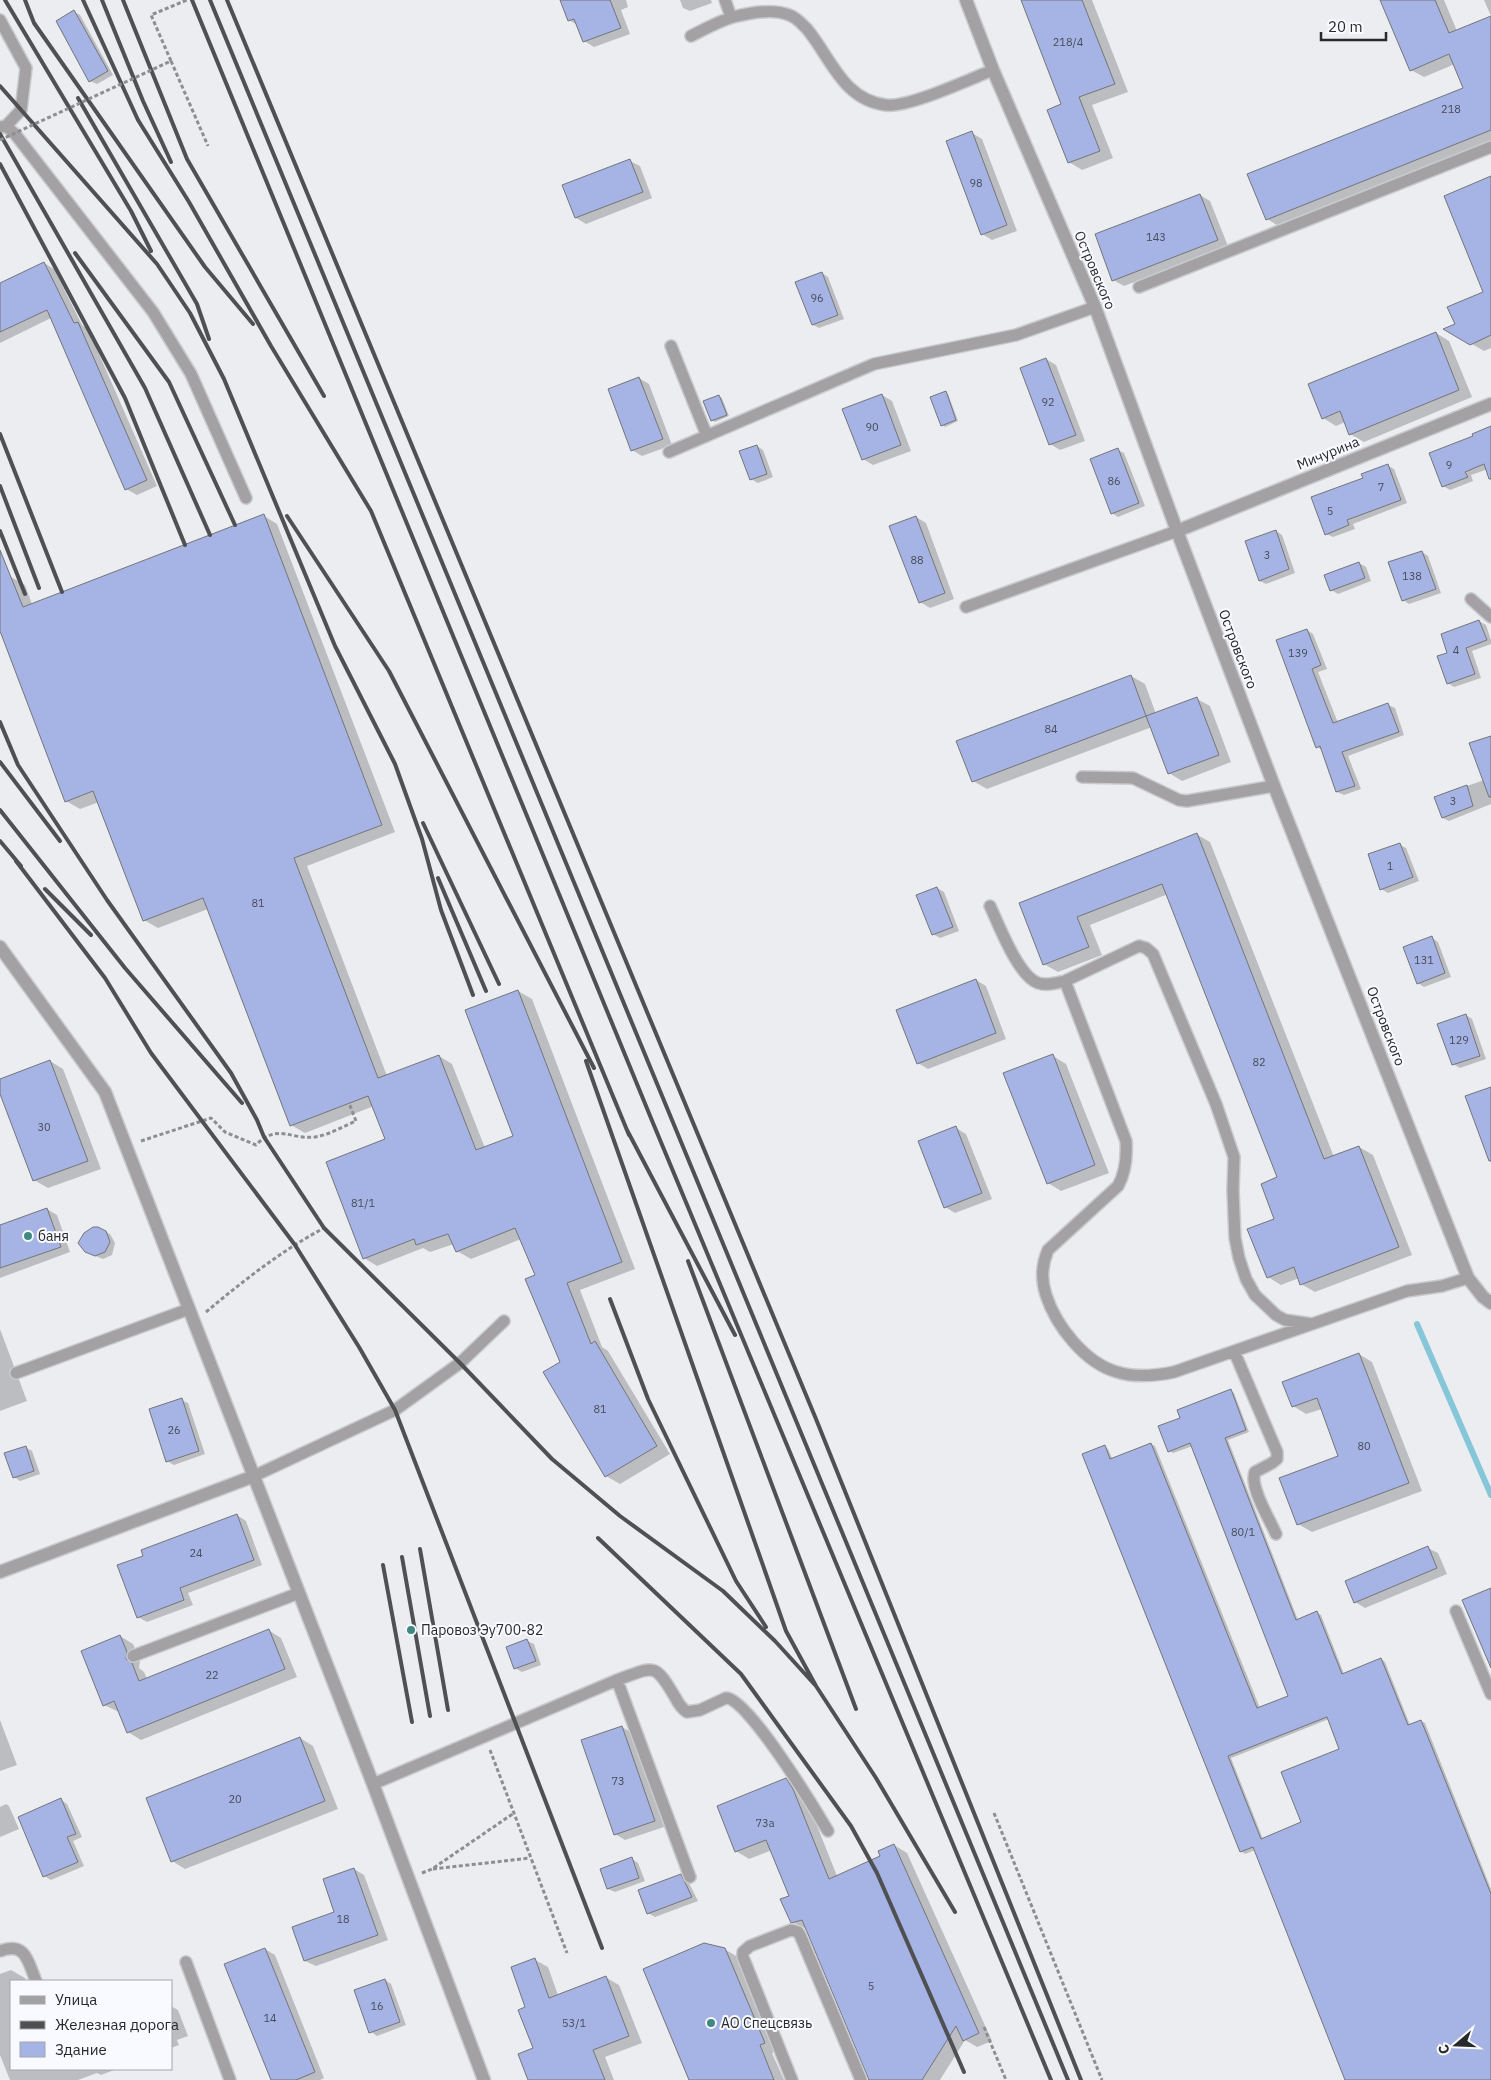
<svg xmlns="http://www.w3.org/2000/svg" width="1491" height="2080" font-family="'IBM Plex Sans',sans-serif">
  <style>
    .shadow { fill: #0003; fill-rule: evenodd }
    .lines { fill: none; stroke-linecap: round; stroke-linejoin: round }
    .stream { stroke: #85c7d8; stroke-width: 6 }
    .building { fill: #a5b4e4; stroke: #737579; fill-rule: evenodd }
    .lane-casing { stroke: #c8cacd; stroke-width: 14 }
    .street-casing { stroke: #c8cacd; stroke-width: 15 }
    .path { stroke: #8c8e90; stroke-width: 3; stroke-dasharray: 4 2.5; stroke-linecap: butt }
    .lane { stroke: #a3a1a3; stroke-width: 11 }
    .street { stroke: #a3a1a3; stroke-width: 12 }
    .rail { stroke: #4f5052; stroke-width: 4 }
    .path-bridge { stroke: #8c8e90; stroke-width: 3; stroke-dasharray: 4 2.5; stroke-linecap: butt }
    .poi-dot { fill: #408882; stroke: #f9faff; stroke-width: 2 }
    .labels { text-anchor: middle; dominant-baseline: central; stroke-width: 4; stroke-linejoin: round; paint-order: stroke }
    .number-label { font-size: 11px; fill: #474c58 }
    .street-label { font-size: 14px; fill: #28292a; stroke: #f9faff }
    .poi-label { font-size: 14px; fill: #28292a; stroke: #f9faff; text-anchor: start }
  </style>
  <rect width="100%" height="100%" fill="#ebedf1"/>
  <!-- shadow -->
  <path class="shadow" d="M561 0H626L628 7 621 10 630 34 594 47 584 41 579 26 569 20Z
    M680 0H711L712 3 690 11 683 8Z
    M1022 0H1092L1128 92 1092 105 1113 158 1082 170 1069 162 1063 105Z
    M1381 0H1444L1457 31 1491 17V142L1280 227 1267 219 1464 89 1455 64 1424 77 1411 70Z
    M1484 0H1491V16Z
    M74 12 80 15 113 75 97 84 90 81Z
    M972 133 982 139 1017 231 992 240 982 234Z
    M630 161 640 166 652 198 586 224 576 218Z
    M1491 178V348L1484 351 1446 329 1456 325 1484 292Z
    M1200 195 1210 201 1228 246 1124 286 1113 280Z
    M44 263 54 269 82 325 88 329 157 486 137 495 126 489 51 318 0 343V285Z
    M822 273 828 277 844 319 819 328 813 325Z
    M1436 333 1449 341 1472 397 1364 442 1350 434 1345 422 1336 426 1323 418Z
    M1046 359 1056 365 1085 441 1060 450 1050 444Z
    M639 378 649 384 672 445 642 456 632 450Z
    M946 393 948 394 958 421 945 427 942 425Z
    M882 395 892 401 911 451 873 465 863 459Z
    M719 396 722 398 729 416 715 422 712 420Z
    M1491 428V468L1471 475 1473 481 1450 490 1443 486 1475 437Z
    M757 446 763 450 773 477 758 483 751 479Z
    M1118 450 1124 453 1145 506 1118 517 1112 513Z
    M1387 465 1394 469 1407 503 1353 524 1355 529 1333 537 1326 534 1364 479Z
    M264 516 277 524 395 832 307 866 387 1076 439 1056 452 1064 485 1148 515 1137 518 991 532 999 635 1269 580 1290 602 1347 608 1351 670 1454 620 1484 606 1476 561 1363 536 1276 521 1239 471 1259 457 1251 454 1244 430 1252 423 1248 377 1266 364 1258 386 1140 374 1106 305 1133 291 1125 208 909 158 928 144 920 99 802 80 809 66 801 0 628V581L11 577 25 585 32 604Z
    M916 517 926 523 954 599 930 608 920 602Z
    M1276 531 1282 535 1295 573 1266 584 1260 581Z
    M1422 552 1428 556 1441 593 1409 604 1403 600Z
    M1359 563 1366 567 1371 581 1338 594 1331 590Z
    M1479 621 1486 625 1491 640V644L1472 651 1481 678 1454 687 1448 683 1449 653Z
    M1307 630 1313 634 1327 669 1318 672 1338 723 1388 705 1395 708 1404 735 1348 756 1361 789 1344 795 1337 792 1322 750 1317 747Z
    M1131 676 1145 684 1156 714 1197 699 1210 706 1231 762 1182 781 1169 773 1152 727 987 789 973 781Z
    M1491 737V804L1449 821 1443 818 1436 797 1484 780Z
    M1196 834 1210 842 1334 1157 1359 1147 1373 1155 1412 1255 1315 1292 1301 1284 1299 1278 1281 1285 1268 1277 1276 1219 1279 1178 1168 894 1090 925 1102 955 1058 972 1044 964 1020 903Z
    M1400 845 1406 848 1419 881 1388 893 1381 889Z
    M937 888 944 892 959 931 940 938 933 934Z
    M1432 938 1438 942 1451 977 1424 987 1418 983Z
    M976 980 986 986 1006 1039 928 1069 918 1063Z
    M1466 1015 1472 1019 1486 1059 1460 1068 1453 1064Z
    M1053 1056 1066 1064 1109 1173 1061 1191 1048 1183Z
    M50 1061 63 1069 101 1169 48 1188 34 1180 0 1090V1080Z
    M956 1128 966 1134 992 1199 955 1213 945 1207Z
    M47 1209 57 1215 70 1252 0 1278V1226Z
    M103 1230 110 1234 115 1243 112 1255 103 1259 93 1255Z
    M0 1329 27 1401 0 1411Z
    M1359 1354 1372 1362 1422 1491 1312 1532 1298 1524 1340 1457 1322 1409 1306 1414 1293 1406Z
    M1230 1390 1234 1393 1249 1432 1228 1440 1298 1620 1317 1613 1321 1615 1344 1674 1381 1659 1385 1662 1410 1725 1421 1721 1425 1723 1491 1889V2080H1346L1255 1850 1245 1854 1241 1851 1104 1446 1108 1449 1113 1460 1151 1444 1155 1446 1260 1708 1290 1696 1193 1446 1173 1453 1169 1451 1182 1418ZM1329 1719 1341 1750 1302 1823 1263 1839 1231 1758Z
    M181 1400 188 1403 205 1454 174 1465 167 1461Z
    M25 1447 32 1451 40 1474 20 1481 14 1477Z
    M237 1515 246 1521 262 1565 188 1593 193 1605 147 1622 138 1617 145 1556Z
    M1428 1548 1438 1553 1447 1574 1365 1608 1355 1602Z
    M268 1630 281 1638 297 1677 141 1740 128 1732 119 1712 104 1705 120 1636 133 1644 140 1660 139 1668 144 1672 147 1679Z
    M527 1641 534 1644 541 1665 522 1672 515 1668Z
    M0 1720 17 1765 0 1771Z
    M622 1727 632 1733 664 1827 625 1840 615 1834Z
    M300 1738 313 1746 338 1809 185 1869 172 1861Z
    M786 1780 799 1788 806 1798 837 1876 882 1857 894 1845 907 1853 992 2041 977 2047 965 2040 940 2080H870L807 1929 792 1922 790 1897 772 1850 749 1859 736 1851Z
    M61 1800 67 1804 82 1837 73 1841 84 1866 51 1880 44 1876Z
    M6 1804 9 1806 19 1829 0 1837V1807Z
    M632 1859 638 1863 645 1881 615 1892 608 1889Z
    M354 1869 364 1875 388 1940 316 1966 305 1961 293 1928 336 1912Z
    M681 1875 687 1879 698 1901 655 1917 648 1913Z
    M265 1949 275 1955 324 2078 320 2080H272Z
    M724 1949 738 1957 777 2050 772 2053 784 2080H691Z
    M535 1960 548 1967 558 1995 605 1977 619 1985 642 2043 605 2057 614 2080H530L535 2048 527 2008Z
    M11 1970 25 1978 26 1981H11V2069H117L101 2075 97 2073 78 2080H10L0 2055V1974Z
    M385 1980 391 1984 406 2025 377 2036 371 2032Z
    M171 2006 178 2010 188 2036 177 2040 179 2045 171 2048Z"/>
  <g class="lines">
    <!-- stream -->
    <path class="stream" d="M1417 1324 1491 1495"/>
  </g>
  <!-- building -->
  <path class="building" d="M560 0H610L621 28 583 42 574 19 568 21Z
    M1021 0H1082L1115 84 1079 97 1100 151 1068 163 1047 110 1061 104Z
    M1380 0H1435L1449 33 1491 16V130L1266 220 1247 174 1463 88 1449 54 1410 71Z
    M74 10 108 71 89 82 56 21Z
    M972 131 1007 225 981 235 946 141Z
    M630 159 643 192 575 218 562 185Z
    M1491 176V335L1470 345 1443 329 1455 324 1447 307 1483 292 1444 196Z
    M1200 194 1218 240 1112 281 1095 234Z
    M44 262 74 323 78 322 147 480 125 490 47 310 0 332V283Z
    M822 272 838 315 812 325 795 282Z
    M1436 332 1459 390 1349 435 1340 411 1322 419 1308 384Z
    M1046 358 1076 435 1049 445 1020 368Z
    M639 377 663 439 631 451 608 389Z
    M946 391 956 420 941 426 930 397Z
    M882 394 901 445 862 460 842 409Z
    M719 395 727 415 711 421 703 401Z
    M1491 426V479H1489L1484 464 1465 472 1468 477 1442 487 1429 453 1473 436 1472 434Z
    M757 445 767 474 750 480 739 451Z
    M1118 448 1139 503 1111 514 1090 459Z
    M1388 464 1401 500 1347 520 1349 525 1325 535 1311 497 1363 478 1361 474Z
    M264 514 382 825 294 858 378 1078 439 1055 476 1150 513 1136 465 1010 518 990 622 1262 567 1283 591 1344 595 1341 657 1446 605 1477 543 1372 560 1362 525 1279 535 1275 515 1228 456 1252 448 1234 416 1245 414 1239 363 1259 326 1162 385 1139 368 1096 290 1126 203 898 143 921 93 791 65 802 0 631V550L23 607Z
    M916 516 945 593 919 603 889 526Z
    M1276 530 1289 569 1259 581 1245 541Z
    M1422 551 1436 589 1402 601 1388 562Z
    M1359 562 1365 578 1330 591 1324 575Z
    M1479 620 1487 640 1466 648 1475 674 1447 684 1437 656 1447 653 1441 634Z
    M1307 629 1321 665 1312 669 1333 723 1388 703 1399 732 1342 752 1355 786 1336 792 1320 746 1316 748 1276 640Z
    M1131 675 1146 716 972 782 956 741Z
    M1197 697 1219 755 1168 774 1146 716Z
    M1491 736V797H1489L1469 743Z
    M1467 785 1473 806 1442 818 1434 797Z
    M1197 833 1324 1159 1359 1146 1399 1247 1300 1285 1294 1267 1267 1278 1247 1229 1274 1219 1261 1184 1277 1177 1162 884 1077 917 1089 947 1043 965 1019 903Z
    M1400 843 1413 877 1380 890 1368 854Z
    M937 887 953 927 932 935 916 895Z
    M1432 936 1445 973 1417 984 1403 947Z
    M976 979 996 1033 917 1064 896 1010Z
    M1466 1014 1480 1056 1452 1065 1437 1024Z
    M1053 1054 1095 1165 1047 1184 1003 1073Z
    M50 1060 88 1161 33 1181 0 1094V1079Z
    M1491 1087V1161H1489L1465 1096Z
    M956 1126 982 1193 944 1208 918 1141Z
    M47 1208 61 1247 0 1268V1225Z
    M93 1227H98L106 1231 110 1242 105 1252 95 1256 85 1252 78 1243 84 1233Z
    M1359 1353 1409 1483 1297 1525 1279 1478 1338 1456 1317 1398 1292 1407 1282 1382Z
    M1231 1389 1246 1430 1225 1438 1296 1620 1317 1611 1342 1674 1381 1658 1408 1725 1421 1720 1491 1894V2080H1345L1253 1847 1240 1852 1082 1454 1105 1445 1110 1459 1151 1443 1257 1708 1288 1696 1190 1443 1168 1452 1158 1426 1180 1418 1177 1410ZM1327 1717 1339 1749 1281 1772 1301 1822 1261 1839 1228 1756Z
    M182 1398 199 1451 166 1462 149 1409Z
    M26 1446 34 1471 13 1478 4 1453Z
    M237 1514 254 1560 180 1588 184 1600 137 1618 117 1565 143 1556 141 1550Z
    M1428 1546 1437 1568 1354 1603 1345 1581Z
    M1491 1588V1668L1462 1600Z
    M269 1629 285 1669 127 1733 114 1701 103 1706 81 1651 120 1635 127 1652 126 1659 132 1663 139 1681Z
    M527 1639 536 1661 514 1669 506 1647Z
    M622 1726 655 1821 614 1835 581 1740Z
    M300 1737 325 1801 171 1862 146 1798Z
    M786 1778 793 1789 829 1879 880 1856 878 1851 894 1844 979 2033 963 2041 956 2026 922 2080H869L802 1920 791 1923 780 1899 789 1896 766 1840 735 1852 717 1806Z
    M61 1798 76 1834 67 1837 78 1862 43 1877 18 1817Z
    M632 1857 639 1878 607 1889 600 1869Z
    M354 1868 378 1935 304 1961 292 1927 334 1912 323 1879Z
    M681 1874 692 1897 647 1914 638 1890Z
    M704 1943 725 1948 765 2043 760 2045 774 2080H689L643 1969Z
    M265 1948 315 2072 296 2080H271L224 1964Z
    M535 1958 549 1998 606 1976 629 2036 593 2050 605 2080H528L518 2054 533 2048 518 2010 525 2007 511 1967Z
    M385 1979 400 2022 369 2033 354 1990Z"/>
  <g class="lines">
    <defs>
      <path id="lane" d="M725 0 731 17
        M0 20 26 68 21 110 6 126
        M691 36C705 29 719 21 733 17 749 13 773 8 789 15 796 17 802 24 807 29 831 58 843 100 886 105 908 108 970 79 993 70
        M0 127 6 126 15 134 153 312 191 374 246 498
        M1139 287 1491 147
        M671 346 707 436
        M669 452 874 364 1016 335 1095 307
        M1471 599 1491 617
        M966 607 1177 531
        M1082 777 1133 778 1179 800 1187 801 1274 786
        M990 906C999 925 1018 976 1038 983 1047 986 1056 983 1065 981
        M1312 1324 1285 1320 1276 1315 1255 1295 1246 1279 1239 1258 1235 1238 1233 1191 1234 1157 1216 1104 1153 954 1146 948 1139 946 1065 981 1126 1141C1127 1157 1126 1172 1118 1186L1048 1250C1042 1264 1041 1280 1046 1295 1056 1326 1085 1363 1117 1372 1136 1378 1155 1376 1174 1372L1407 1291 1442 1286 1468 1278
        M1234 1351 1277 1452V1459L1272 1463 1255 1472C1249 1486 1270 1520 1276 1534
        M16 1373 189 1309
        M254 1476 395 1410 460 1363 504 1321
        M1456 1611 1491 1694
        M133 1656 299 1593
        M617 1680 690 1877
        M373 1784 617 1680C654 1667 654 1661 675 1697 678 1703 681 1708 687 1712L700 1710 726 1698C747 1697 815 1809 828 1831
        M0 1951C26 1941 28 1962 36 1981
        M186 1962 230 2080
        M792 2080 743 1957V1952L750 1946 791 1930 798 1932 800 1935 861 2080"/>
      <path id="street" d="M966 0 993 70 1095 307 1177 531 1274 786 1468 1278 1483 1297 1491 1303
        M1177 531 1491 404
        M0 947 105 1092 373 1784 484 2080
        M0 1572 254 1476"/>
    </defs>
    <!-- lane casing -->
    <use href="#lane" class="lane-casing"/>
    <!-- street casing -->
    <use href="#street" class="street-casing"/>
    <!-- path -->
    <path class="path" d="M171 61 208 146
      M141 1141 211 1118 225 1132 256 1145C277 1123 291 1140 315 1137 329 1135 344 1126 356 1121L349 1103
      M206 1312C243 1281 281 1251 324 1228
      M490 1750 567 1953
      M994 1813 1102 2080
      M433 1869 530 1858
      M422 1873 432 1869 514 1813
      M984 2027 1006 2080"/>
    <!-- lane -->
    <use href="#lane" class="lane"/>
    <!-- street -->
    <use href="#street" class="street"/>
    <!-- rail -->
    <path class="rail" d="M5 0 131 211 151 251
      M25 0 34 23 205 267 253 324
      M83 0 138 120 189 202 271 346 371 511 629 1135
      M102 0 143 101 171 162
      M123 0 187 159 324 396
      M192 0 653 1123 1051 2080
      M210 0 1068 2080
      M227 0 816 1419 1081 2080
      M0 86 157 264 190 313 224 379 335 646 395 764 422 839 441 910 473 995
      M78 98 197 304 209 339
      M0 134 145 388 210 535
      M0 164 125 398 185 545
      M75 253 169 382 235 525
      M0 434 62 592
      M0 486 39 588
      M287 516 389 671 594 1068
      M0 531 25 594
      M0 722 18 765 107 900 231 1073 257 1120 264 1137 324 1228 460 1363 552 1459 620 1516 723 1591 775 1641 816 1686
      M0 762 60 841
      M0 810 125 968 242 1103
      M423 823 499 984
      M0 841 21 866
      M16 861 105 978 151 1053 295 1245 359 1347 395 1410 602 1948
      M438 878 486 991
      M45 889 91 935
      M586 1061 786 1631 816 1686 876 1778 955 1912
      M627 1130 735 1335
      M688 1261 856 1709
      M610 1299 648 1399 736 1581 766 1627
      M598 1538 741 1674 851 1826 877 1873 964 2072
      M420 1549 448 1710
      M402 1557 430 1716
      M383 1565 412 1722"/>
    <!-- path-bridge -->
    <path class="path-bridge" d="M0 140 171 61 151 15 187 0"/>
  </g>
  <!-- markers -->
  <g class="poi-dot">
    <circle cx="28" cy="1236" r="5"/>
    <circle cx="411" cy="1630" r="5"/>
    <circle cx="711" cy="2023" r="5"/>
  </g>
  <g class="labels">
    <!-- number labels -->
    <g class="number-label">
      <text x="1068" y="42">218/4</text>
      <text x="1451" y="109">218</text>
      <text x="976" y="183">98</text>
      <text x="1156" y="237">143</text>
      <text x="817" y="298">96</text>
      <text x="1048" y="402">92</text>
      <text x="872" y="427">90</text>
      <text x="1449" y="465">9</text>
      <text x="1114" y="481">86</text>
      <text x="1381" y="487">7</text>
      <text x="1330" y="511">5</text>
      <text x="1267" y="555">3</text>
      <text x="917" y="560">88</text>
      <text x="1412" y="576">138</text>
      <text x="1456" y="650">4</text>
      <text x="1298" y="653">139</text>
      <text x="1051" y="729">84</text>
      <text x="1453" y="801">3</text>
      <text x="1390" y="866">1</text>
      <text x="258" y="903">81</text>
      <text x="1424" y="960">131</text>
      <text x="1459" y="1040">129</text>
      <text x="1259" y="1062">82</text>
      <text x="44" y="1127">30</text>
      <text x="363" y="1203">81/1</text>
      <text x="600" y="1409">81</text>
      <text x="174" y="1430">26</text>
      <text x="1364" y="1446">80</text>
      <text x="1243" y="1532">80/1</text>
      <text x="196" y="1553">24</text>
      <text x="212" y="1675">22</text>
      <text x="618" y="1781">73</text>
      <text x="235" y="1799">20</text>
      <text x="765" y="1823">73а</text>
      <text x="343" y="1919">18</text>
      <text x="871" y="1986">5</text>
      <text x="377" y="2006">16</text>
      <text x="270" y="2018">14</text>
      <text x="574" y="2023">53/1</text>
    </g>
    <!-- street labels -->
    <g class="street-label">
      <text transform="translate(1095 270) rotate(67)">Островского</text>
      <text transform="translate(1328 453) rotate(-22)">Мичурина</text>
      <text transform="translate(1238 649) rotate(69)">Островского</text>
      <text transform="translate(1386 1026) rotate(69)">Островского</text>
    </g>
    <!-- poi labels -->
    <g class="poi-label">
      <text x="38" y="1236">баня</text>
      <text x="421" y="1630">Паровоз Эу700-82</text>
      <text x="721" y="2023">АО Спецсвязь</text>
    </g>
  </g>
  <!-- legend -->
  <rect x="10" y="1980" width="162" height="90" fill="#f9faff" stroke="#a5a6aa"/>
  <rect x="20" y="1996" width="25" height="8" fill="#a3a1a3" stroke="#a5a6aa"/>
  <text x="55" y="2005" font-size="15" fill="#28292a">Улица</text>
  <rect x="20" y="2021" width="25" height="8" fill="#4f5052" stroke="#a5a6aa"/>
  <text x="55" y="2030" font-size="15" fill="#28292a">Железная дорога</text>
  <rect x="20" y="2042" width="25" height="15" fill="#a5b4e4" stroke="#a5a6aa"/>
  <text x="55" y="2055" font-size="15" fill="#28292a">Здание</text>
  <!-- north arrow -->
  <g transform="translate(1456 2045) rotate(251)" stroke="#f9faff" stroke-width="4" paint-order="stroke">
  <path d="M0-4L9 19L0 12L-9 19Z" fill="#28292a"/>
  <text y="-8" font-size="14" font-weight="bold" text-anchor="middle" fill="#28292a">С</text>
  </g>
  <!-- scale -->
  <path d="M1321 32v8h65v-8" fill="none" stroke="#28292a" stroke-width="2.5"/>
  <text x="1328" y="32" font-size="15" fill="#28292a" stroke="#f9faff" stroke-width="4" paint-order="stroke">20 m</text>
</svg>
